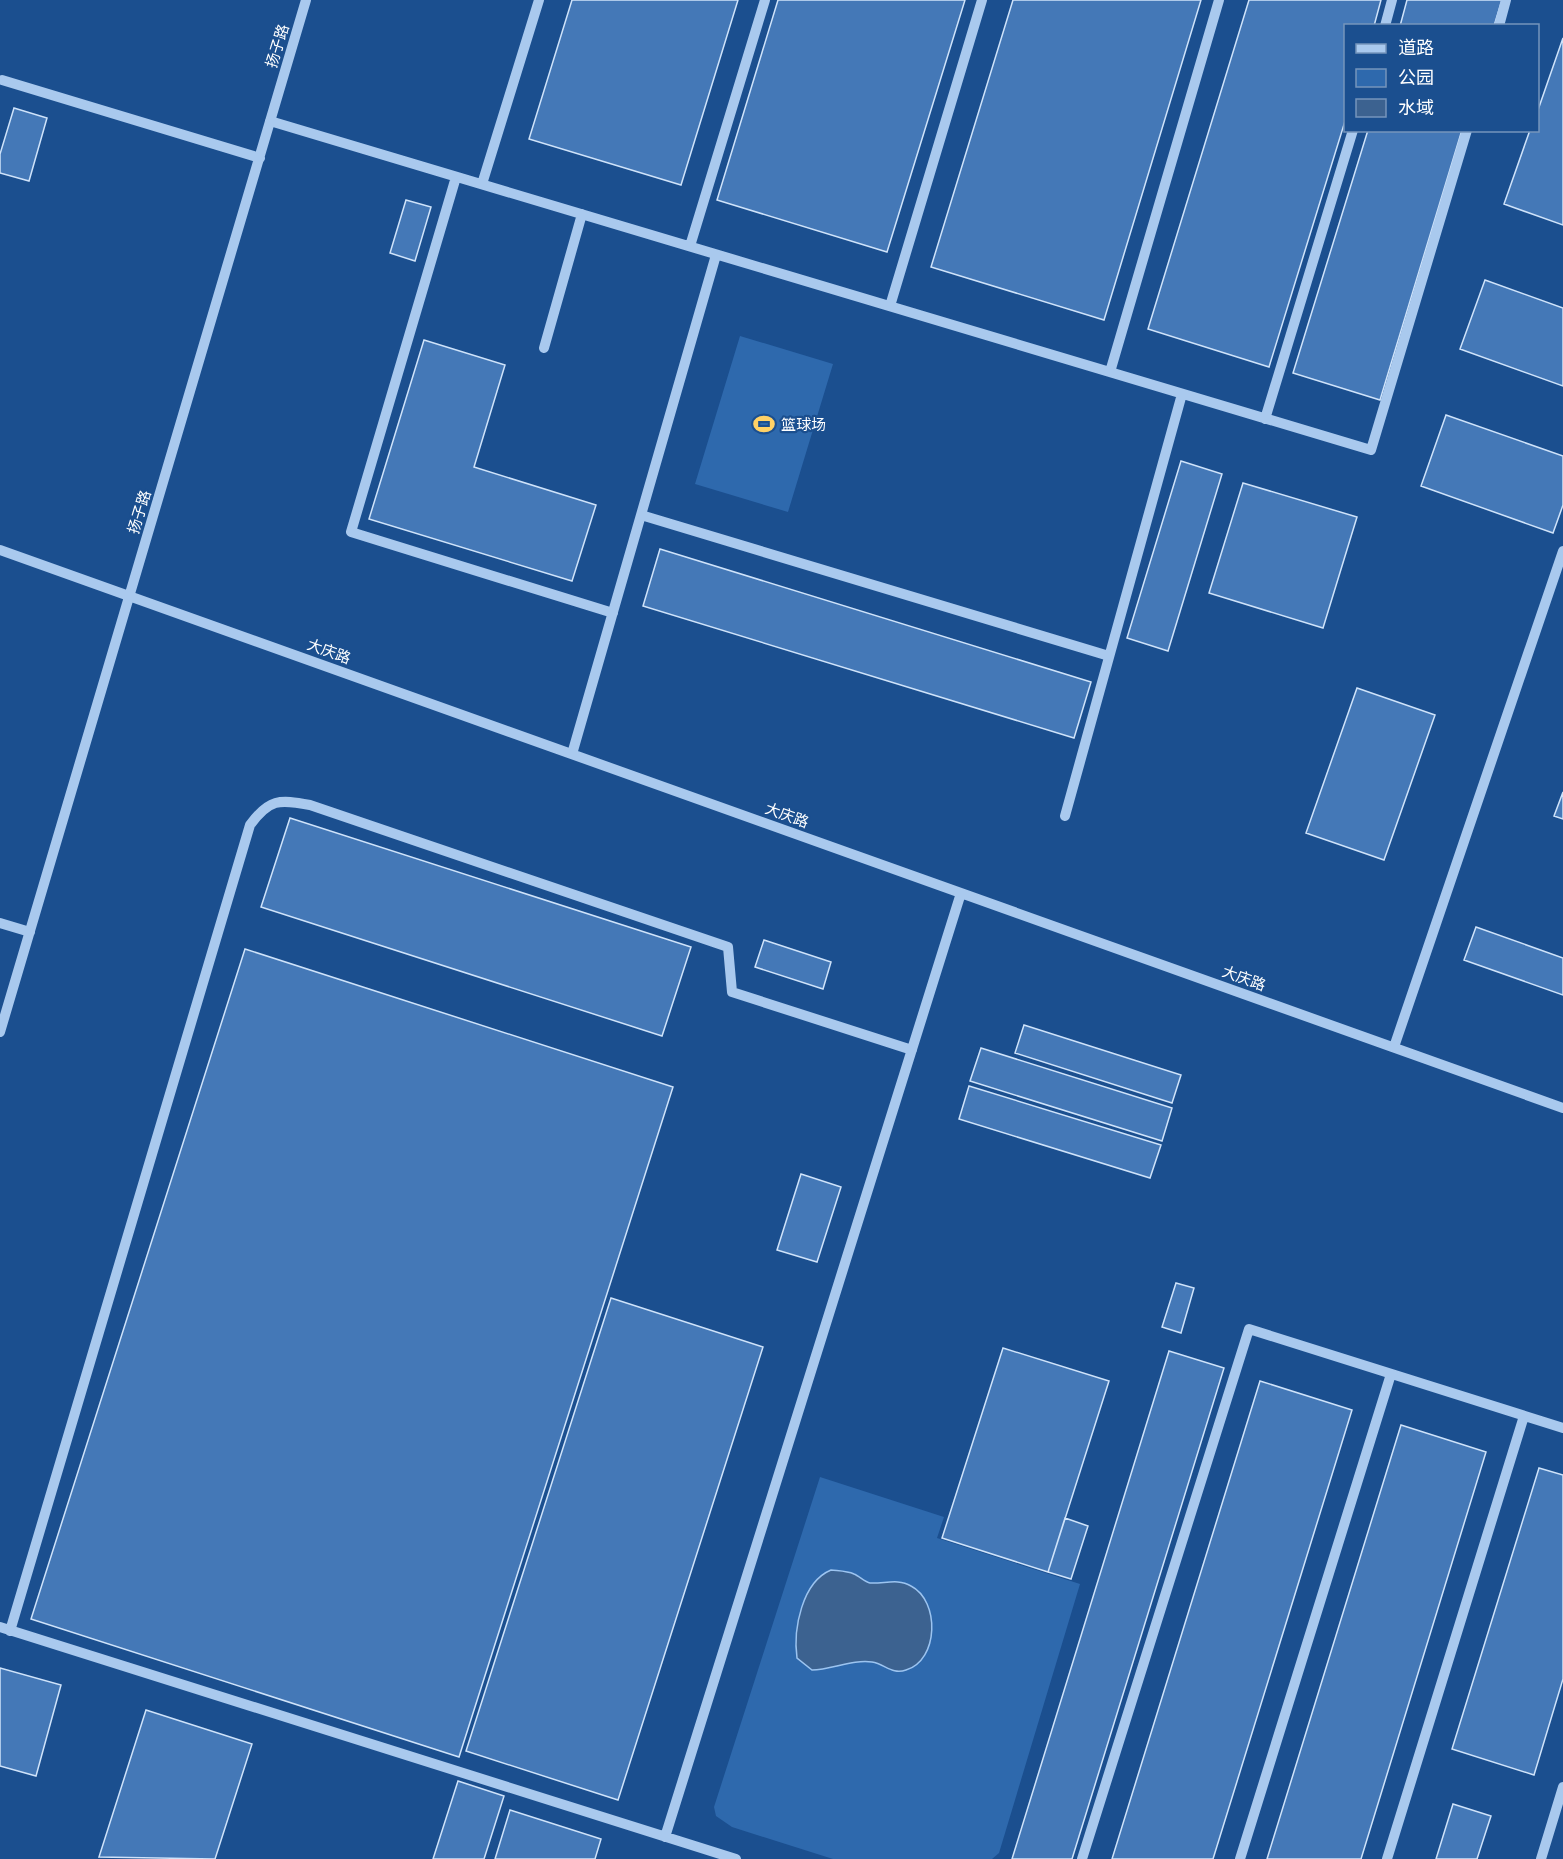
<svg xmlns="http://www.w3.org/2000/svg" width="1563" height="1859" font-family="Manrope,'Noto Sans SC',sans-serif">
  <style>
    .green { fill: #2e69ad }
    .water { fill: #3c6290; stroke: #9cc4f0; stroke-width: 1.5 }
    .building { fill: #4478b7; stroke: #cfe3fa; stroke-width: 1.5 }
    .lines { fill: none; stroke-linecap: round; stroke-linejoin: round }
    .minor { stroke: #a9c9ee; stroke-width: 10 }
    .labels { text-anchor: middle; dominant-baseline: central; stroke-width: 4.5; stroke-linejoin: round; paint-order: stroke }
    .street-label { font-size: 15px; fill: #fff; stroke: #1b4f8f }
    .poi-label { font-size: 15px; fill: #fff; stroke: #1b4f8f; text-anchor: start }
  </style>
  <rect width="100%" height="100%" fill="#1b4f8f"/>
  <!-- green -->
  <path class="green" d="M740 336 833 364 788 512 695 484Z
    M820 1477 944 1517 937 1538 1080 1584 999 1853 992 1859H833L732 1827 716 1816 714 1807Z"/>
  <!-- water -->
  <path class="water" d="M831 1570C839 1571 847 1571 854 1574 859 1576 865 1582 870 1583 884 1584 898 1578 911 1586 940 1601 939 1660 906 1670 892 1675 885 1664 872 1662 853 1659 831 1670 812 1670L797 1658C793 1629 802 1582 831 1570Z"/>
  <!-- building -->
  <path class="building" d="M572 0H738L681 185 529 139Z
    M778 0H965L887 252 717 200Z
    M1013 0H1201L1104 320 931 267Z
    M1249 0H1381L1374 26H1346V118L1269 367 1148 329Z
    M1407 0H1502L1494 26H1400Z
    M1563 38V225L1504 204 1530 130H1538V110Z
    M14 108 47 118 29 181 0 173V154Z
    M1368 130H1462L1380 400 1293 373Z
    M406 200 431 207 415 261 390 253Z
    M1485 280 1563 308V386L1460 349Z
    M424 340 505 365 474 467 596 505 572 581 369 519Z
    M1446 415 1563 456V505L1553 533 1421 486Z
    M1181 461 1222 474 1168 651 1127 638Z
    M1243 483 1357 517 1323 628 1209 593Z
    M660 549 1091 682 1074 738 643 606Z
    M1357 688 1435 715 1384 860 1306 833Z
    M1563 792V819L1554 816Z
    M290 818 691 947 662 1036 261 907Z
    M1476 927 1563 958V995L1464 960Z
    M764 940 831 962 823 989 755 967Z
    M245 949 673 1087 459 1757 31 1619Z
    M1024 1025 1181 1075 1172 1103 1015 1053Z
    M981 1048 1172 1108 1162 1141 970 1081Z
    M969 1086 1161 1145 1150 1178 959 1119Z
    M801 1174 841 1187 817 1262 777 1250Z
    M1176 1283 1194 1288 1181 1333 1162 1327Z
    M611 1298 763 1347 618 1800 466 1751Z
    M1003 1348 1109 1381 1048 1572 942 1538Z
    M1169 1351 1224 1368 1072 1859H1012Z
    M1260 1381 1352 1410 1213 1859H1112Z
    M1401 1425 1486 1452 1361 1859H1267Z
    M1539 1468 1563 1475V1679L1534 1775 1452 1749Z
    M1065 1518 1088 1526 1071 1579 1048 1572Z
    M0 1668 61 1685 36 1776 0 1766Z
    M146 1710 252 1744 215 1859 99 1857Z
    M458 1781 504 1796 484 1859H433Z
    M1453 1804 1491 1816 1477 1859H1436Z
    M510 1810 601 1839 595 1859H495Z"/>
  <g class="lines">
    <!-- minor -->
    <path class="minor" d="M1385 26 1392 0
      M1499 26 1506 0
      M2 80 260 158
      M270 121 1371 450 1467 130
      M456 177 351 532 613 613
      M482 184 539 0
      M690 246 765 0
      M890 306 982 0
      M544 348 582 214
      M1110 372 1219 0
      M1265 419 1353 130
      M641 515 1109 656
      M0 550 1563 1108
      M572 754 716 255
      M1065 816 1182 394
      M0 923 30 932
      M0 1032 306 0
      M1394 1047 1563 551
      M0 1627 736 1859
      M10 1631 250 825C269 799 279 799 310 805L728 947 732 992 912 1050
      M665 1837 961 893
      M1082 1859 1249 1329 1563 1428
      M1240 1859 1391 1374
      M1387 1859 1524 1416
      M1541 1859 1563 1787"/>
  </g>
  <!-- icons -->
  <defs>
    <symbol id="stadium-bare" viewBox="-9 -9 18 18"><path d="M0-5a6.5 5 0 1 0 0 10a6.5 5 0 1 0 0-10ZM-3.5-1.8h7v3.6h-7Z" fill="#ffd166" stroke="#1b4f8f" stroke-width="2.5" paint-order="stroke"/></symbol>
  </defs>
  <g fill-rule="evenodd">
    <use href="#stadium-bare" x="749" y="409" width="30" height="30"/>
  </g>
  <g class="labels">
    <!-- street labels -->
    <g class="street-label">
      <text transform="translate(277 46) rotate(-73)">扬子路</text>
      <text transform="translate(139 512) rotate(-73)">扬子路</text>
      <text transform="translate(329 651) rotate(20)">大庆路</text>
      <text transform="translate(787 815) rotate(20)">大庆路</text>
      <text transform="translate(1244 978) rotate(20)">大庆路</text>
    </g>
    <!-- poi labels -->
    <g class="poi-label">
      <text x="781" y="424">篮球场</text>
    </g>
  </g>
  <!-- legend -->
  <rect x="1344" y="24" width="195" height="108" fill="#1b4f8f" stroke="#7695bc" stroke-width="1.5"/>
  <rect x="1356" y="44" width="30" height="9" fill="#a9c9ee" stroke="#7695bc" stroke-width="1.5"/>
  <text x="1398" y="54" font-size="18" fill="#ffffff">道路</text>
  <rect x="1356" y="69" width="30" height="18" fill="#2e69ad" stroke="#7695bc" stroke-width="1.5"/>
  <text x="1398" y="84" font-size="18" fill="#ffffff">公园</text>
  <rect x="1356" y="99" width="30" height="18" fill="#3c6290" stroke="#7695bc" stroke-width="1.5"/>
  <text x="1398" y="114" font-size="18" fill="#ffffff">水域</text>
</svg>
